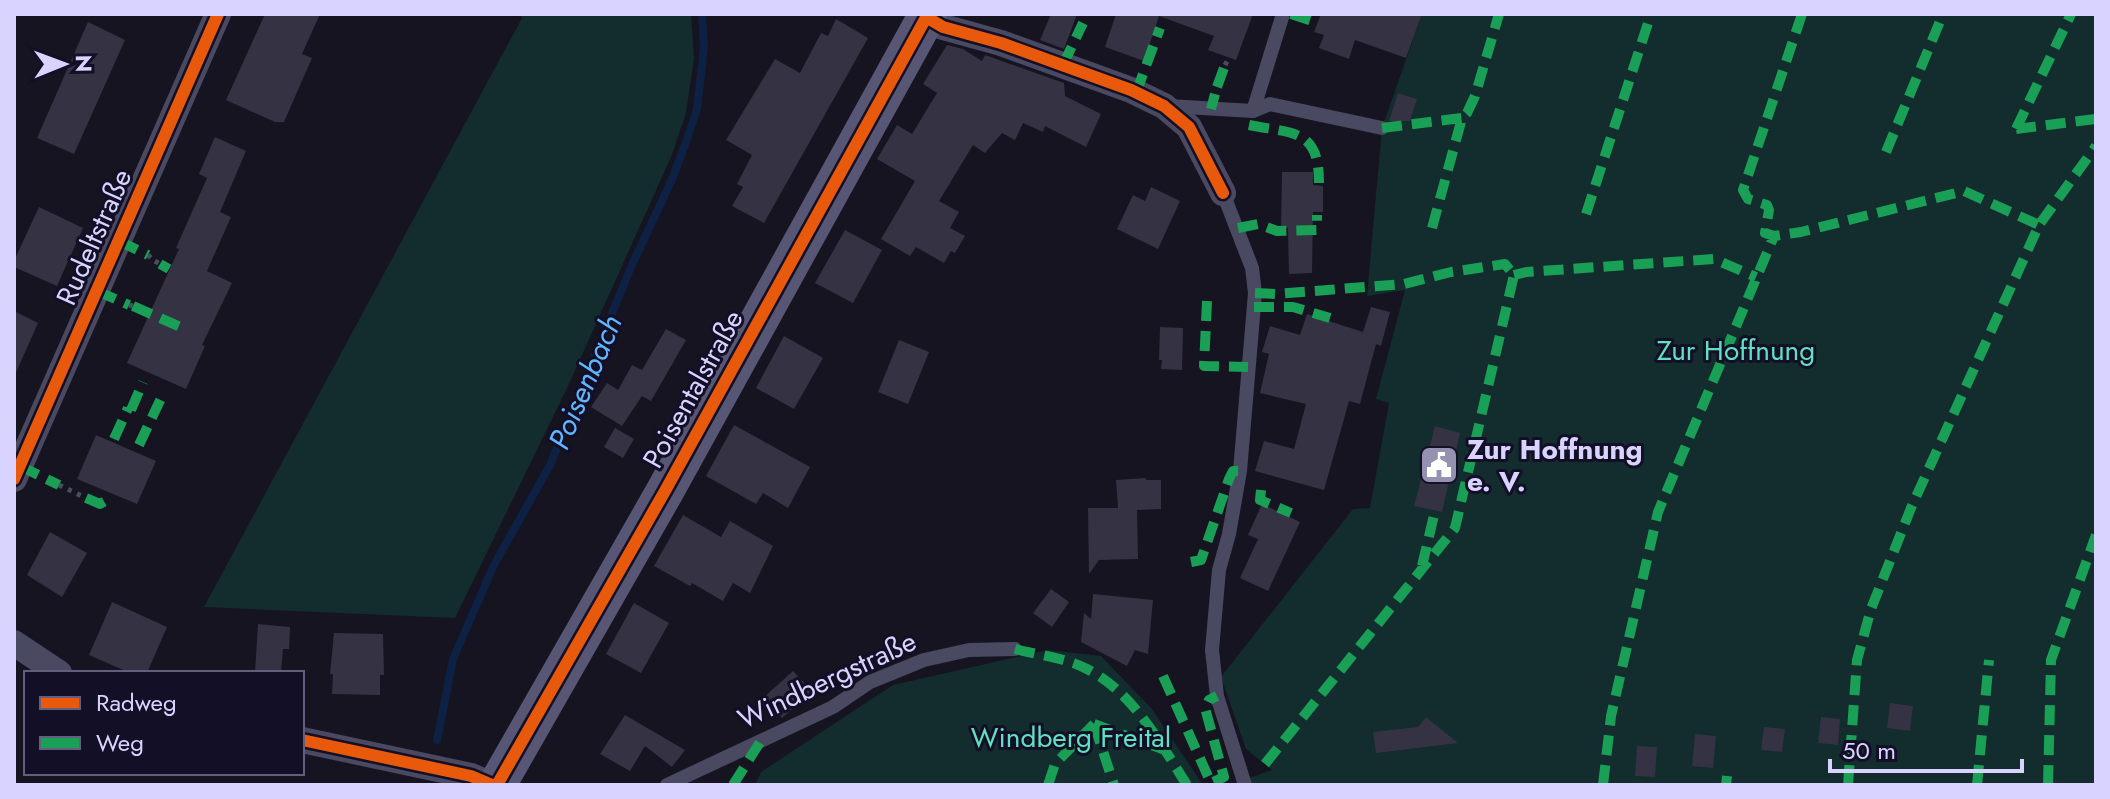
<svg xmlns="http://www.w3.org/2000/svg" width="2110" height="799" font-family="Jost,sans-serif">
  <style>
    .green { fill: #132c2d }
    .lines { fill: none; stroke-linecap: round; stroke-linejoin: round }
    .stream { stroke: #0d2144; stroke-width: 8 }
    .building { fill: #343243 }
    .path { stroke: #44505f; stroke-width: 5; stroke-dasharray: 4 6; stroke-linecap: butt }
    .service { stroke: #4a4962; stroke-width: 14 }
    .minor { stroke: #4a4962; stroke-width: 26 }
    .secondary { stroke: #575674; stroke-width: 38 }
    .quiet { stroke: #1a9f57; stroke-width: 10; stroke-dasharray: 20 10; stroke-linecap: butt }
    .cycleway-casing { stroke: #130f26; stroke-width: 17 }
    .cycleway { stroke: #e8590c; stroke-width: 12 }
    .labels { text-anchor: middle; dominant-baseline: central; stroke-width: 6; stroke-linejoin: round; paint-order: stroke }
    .street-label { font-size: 28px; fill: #d9d4ff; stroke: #130f26 }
    .park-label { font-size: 28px; fill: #5fe0c0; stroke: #130f26 }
    .poi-label { font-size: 28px; font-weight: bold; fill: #d9d4ff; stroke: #130f26; text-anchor: start }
    .water-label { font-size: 30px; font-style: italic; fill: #62b6ff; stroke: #130f26 }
  </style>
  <rect width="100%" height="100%" fill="#161421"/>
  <!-- green -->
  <path class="green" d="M520 14H691L694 58 686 113 671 157 568 386 455 618 204 607 522 18Z
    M1422 14H2096V785H1230L1272 770 1246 749 1221 677 1353 509 1370 508 1389 403 1376 399 1405 290 1367 296 1382 128Z
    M1048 650 1101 656 1152 709 1203 785H755L761 772 893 685Z"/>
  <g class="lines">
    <!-- stream -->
    <path class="stream" d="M437 740 453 659 494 565 550 465 631 267 673 177 687 139 697 109 704 47 702 14"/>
  </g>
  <!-- building -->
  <path class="building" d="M265 14H320L302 54 312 58 284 122H275L226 100Z
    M1051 14H1077L1064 49 1040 40Z
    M1116 14H1253L1236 60 1208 50 1214 36 1159 16 1144 61 1105 47Z
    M1321 14H1422L1406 58 1355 40 1349 59 1319 48 1324 35 1314 32Z
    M836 19 868 38 764 223 732 206 743 187 737 184 752 155 726 140 775 59 800 73 821 33 828 36Z
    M88 22 125 40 74 154 37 138Z
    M947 45 963 49 982 61 985 55 1064 83 1065 96 1101 114 1086 147 1045 126 1043 132 1023 123 1015 140 1002 133 985 153 973 145 939 201 959 212 950 228 965 236 955 253 951 251 944 263 916 247 910 256 881 239 915 181 877 159 897 125 912 134 937 93 923 84Z
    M1398 93 1417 99 1410 121H1389Z
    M215 137 246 151 220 212 231 217 207 271 232 283 202 345 205 346 186 389 127 363 179 249 176 248 207 178 199 174Z
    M1282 172H1313V185L1323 186V212H1313L1312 273 1289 274 1288 228H1281Z
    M1151 187 1180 201 1158 249 1117 229 1133 195 1145 201Z
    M39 207 83 228 57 286 14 267V261Z
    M845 230 882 250 853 303 815 283Z
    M1371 307 1390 312 1381 346 1376 344 1360 404 1349 401 1324 490 1255 471 1264 441 1294 449 1306 404 1260 393 1269 354 1262 352 1270 326 1300 335 1307 314 1363 332Z
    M14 311 38 323 14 377Z
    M1160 327 1183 328 1182 370 1161 369 1162 360H1159Z
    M666 329 686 340 651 401 642 396 622 426 591 407 607 383 618 390 632 365 642 370Z
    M784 336 823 358 794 409 756 388Z
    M899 340 929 352 908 404 878 392Z
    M734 425 810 467 788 508 763 493 756 504 706 476Z
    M1435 426 1460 433 1442 512 1414 506Z
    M615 428 634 439 623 458 604 447Z
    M96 435 156 461 137 504 77 479Z
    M1146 478V480H1161V509L1137 510 1138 559 1099 560 1089 574 1088 508H1118L1116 480Z
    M1262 504 1300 522 1268 591 1240 578 1258 539 1248 535Z
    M683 515 721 537 730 521 773 546 750 593 733 583 723 601 692 583 690 586 654 566Z
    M50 532 87 553 62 597 27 575Z
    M1051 589 1069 602 1052 627 1033 613Z
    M1093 594 1153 600 1148 654 1135 650 1127 666 1081 642 1084 613 1091 619Z
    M112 602 167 627 147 673H130L89 655Z
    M634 603 669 623 641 673 606 654Z
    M258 624 290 627 289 649H283L281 673H255Z
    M334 633 383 634 384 675H380V695L332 694 333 674H330Z
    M793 671 812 691 782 718 763 698Z
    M1890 703 1913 706 1910 731 1887 728Z
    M625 715 685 750 672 767 645 746 630 771 600 754Z
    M1426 717 1458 743 1376 753 1373 732 1418 727Z
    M1821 717 1840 719 1838 745 1818 743Z
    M1764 727 1785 729 1782 752 1761 750Z
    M1695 734 1716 736 1713 768 1692 766Z
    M1637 746 1657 747 1655 777 1635 776Z"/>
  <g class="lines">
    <!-- path -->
    <path class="path" d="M1225 65 1228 60
      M148 255 151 258
      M155 261 160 264
      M129 305 133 306
      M59 485 86 498"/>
    <!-- service -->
    <path class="service" d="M1168 106 1253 111 1283 14
      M1253 111 1270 104 1382 128
      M1223 193 1252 268 1255 293 1240 471 1229 534 1219 570 1212 650 1217 696 1245 785
      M667 785 833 707 870 682 924 660 969 650 1015 649"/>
    <!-- minor -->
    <path class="minor" d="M926 17 943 27 1001 43 1131 90 1164 106 1189 127 1223 193
      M14 479 218 14
      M14 643 59 673
      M302 740 471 776 492 785"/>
    <!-- secondary -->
    <path class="secondary" d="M497 785 665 491 928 14"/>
    <!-- quiet -->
    <path class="quiet" d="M1291 14 1315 22
      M1802 14 1743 190 1748 199 1767 205 1769 210 1765 233 1774 236 1801 232 1964 191 2039 225
      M1063 65 1083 23
      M1217 87 1225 65
      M1136 93 1160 28
      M1211 109 1215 94
      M1249 125C1293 134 1319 128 1319 183
      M1382 128 1462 118
      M2016 129 2071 14
      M2016 129 2096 119
      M1886 152 1943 14
      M1586 214 1651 14
      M1238 228 1258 224 1277 231 1317 230V215
      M1432 228 1462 118 1467 113 1475 96 1499 14
      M119 241 148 255
      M160 264 169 269
      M1514 275 1526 272 1714 259 1756 277
      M97 291 129 305
      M1255 293 1275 294 1404 284 1451 272 1505 264 1514 275
      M1207 301 1204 366 1248 367
      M133 306 185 329
      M1254 307H1293L1330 318
      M131 410 143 382
      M114 439 128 408
      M139 445 164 392
      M20 466 59 485
      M1261 490 1260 500 1291 513
      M86 498 100 504 109 499
      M1191 562 1201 560 1229 479 1233 471H1240
      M1422 566 1434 515
      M1015 649C1039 655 1066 658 1087 669 1133 692 1160 743 1187 785
      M1163 676 1211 783 1224 777 1205 708 1209 700 1217 696
      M1094 724 1165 750
      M1094 724 1114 785
      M1265 764 1455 528 1514 275
      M733 785 762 739
      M1048 785 1055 764 1094 724
      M1603 785 1611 716 1658 512 1774 236
      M1726 785 1727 776
      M1848 785 1857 660 1871 609 1911 508 2039 225 2096 146
      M1977 785 1989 660
      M2048 785 2051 660 2096 535"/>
    <defs>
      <path id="cycleway" d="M926 17 943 27 1001 43 1131 90 1164 106 1189 127 1223 193
        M14 479 218 14
        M302 740 471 776 492 785
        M497 785 665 491 928 14"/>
    </defs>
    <!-- cycleway casing -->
    <use href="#cycleway" class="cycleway-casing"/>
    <!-- cycleway -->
    <use href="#cycleway" class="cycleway"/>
  </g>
  <!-- icons -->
  <defs>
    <symbol id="civic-square" viewBox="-11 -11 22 22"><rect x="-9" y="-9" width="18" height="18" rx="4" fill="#9591b1" stroke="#130f26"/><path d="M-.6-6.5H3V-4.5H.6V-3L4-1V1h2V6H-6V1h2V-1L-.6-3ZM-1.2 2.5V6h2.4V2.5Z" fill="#fff"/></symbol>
  </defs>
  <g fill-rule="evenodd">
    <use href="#civic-square" x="1417" y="443" width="44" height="44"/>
  </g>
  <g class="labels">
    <!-- street labels -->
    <g class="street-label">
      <text transform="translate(94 237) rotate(-66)">Rudeltstraße</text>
      <text transform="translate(693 389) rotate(-61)">Poisentalstraße</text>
      <text transform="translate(827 680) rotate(-25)">Windbergstraße</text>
    </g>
    <!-- park labels -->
    <g class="park-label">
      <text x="1736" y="350">Zur Hoffnung</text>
      <text x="1071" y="737">Windberg Freital</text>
    </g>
    <!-- poi labels -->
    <g class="poi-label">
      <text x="1467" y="449">Zur Hoffnung<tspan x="1467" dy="32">e. V.</tspan></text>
    </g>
    <!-- water labels -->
    <g class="water-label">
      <text transform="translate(585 382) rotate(-67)">Poisenbach</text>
    </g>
  </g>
  <!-- border -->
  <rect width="2110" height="799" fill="none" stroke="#d9d4ff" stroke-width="32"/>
  <!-- legend -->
  <rect x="24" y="671" width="280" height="104" fill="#130f26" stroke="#625e7d" stroke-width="2"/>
  <rect x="40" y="697" width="40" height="12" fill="#e8590c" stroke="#625e7d" stroke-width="2"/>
  <text x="96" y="711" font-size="24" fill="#d9d4ff">Radweg</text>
  <rect x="40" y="737" width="40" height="12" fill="#1a9f57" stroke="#625e7d" stroke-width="2"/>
  <text x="96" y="751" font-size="24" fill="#d9d4ff">Weg</text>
  <!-- north arrow -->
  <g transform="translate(64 64) rotate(89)" stroke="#130f26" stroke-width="6" paint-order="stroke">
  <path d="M0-6L14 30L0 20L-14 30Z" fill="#d9d4ff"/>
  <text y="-12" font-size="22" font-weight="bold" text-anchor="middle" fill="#d9d4ff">N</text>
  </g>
  <!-- scale -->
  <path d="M1830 759v12h192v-12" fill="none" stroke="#d9d4ff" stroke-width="4"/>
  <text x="1842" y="759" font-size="24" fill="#d9d4ff" stroke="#130f26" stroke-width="6" paint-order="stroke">50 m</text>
</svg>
